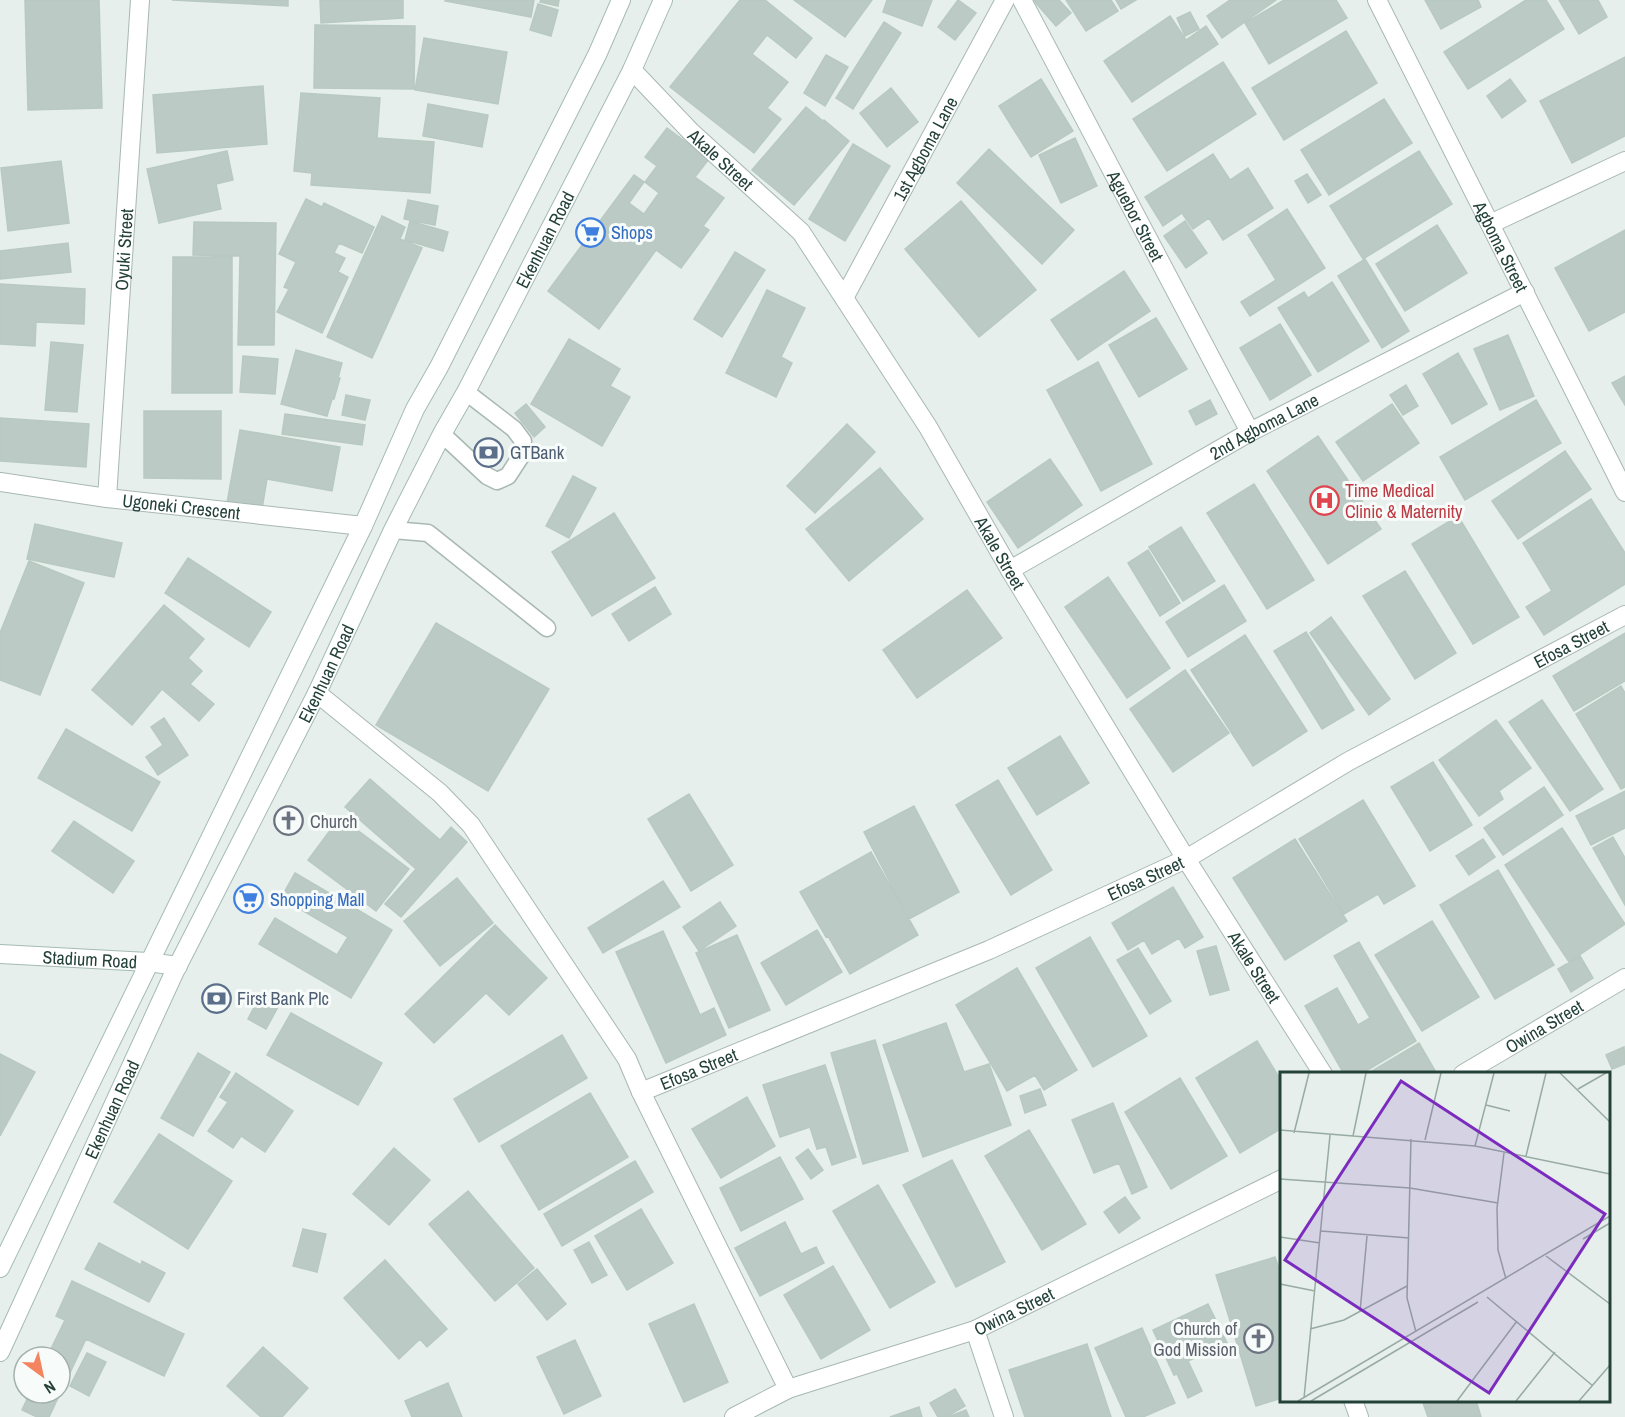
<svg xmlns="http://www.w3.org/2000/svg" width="1625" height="1417" font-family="'Archivo Narrow',sans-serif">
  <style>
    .building { fill: #bbcac4; stroke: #b8c9c2; stroke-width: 1.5 }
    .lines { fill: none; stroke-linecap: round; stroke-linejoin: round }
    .lane-casing { stroke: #a8b8b2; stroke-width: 19 }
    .street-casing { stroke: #a8b8b2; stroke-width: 20 }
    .secondary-casing { stroke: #a4bbb3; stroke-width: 20 }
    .lane { stroke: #fff; stroke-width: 16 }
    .street { stroke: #fff; stroke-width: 18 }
    .secondary { stroke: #fff; stroke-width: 18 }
    .labels { text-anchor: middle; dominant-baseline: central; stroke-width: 6; stroke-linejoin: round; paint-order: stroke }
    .street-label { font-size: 18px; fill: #24423a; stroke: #f7fbf9 }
    .shop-label { font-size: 18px; fill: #366cbe; stroke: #f7fbf9; text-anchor: start }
    .service-label { font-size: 18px; fill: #4e5e75; stroke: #f7fbf9; text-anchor: start }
    .health-label { font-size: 18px; fill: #be3a42; stroke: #f7fbf9; text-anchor: start }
    .worship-label { font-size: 18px; fill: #5b616d; stroke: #f7fbf9; text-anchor: start }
    .inset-road { fill: none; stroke: #98aaa4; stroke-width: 1.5 }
    .view { fill: #7b2cbf; fill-opacity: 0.15; stroke: #7b2cbf; stroke-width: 3 }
    .inset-edge { fill: none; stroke: #24423a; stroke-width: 3 }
  </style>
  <rect width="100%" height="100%" fill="#e6efeb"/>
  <!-- building -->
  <path class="building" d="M25 0H99L102 108 28 110Z
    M172 0H288V6Z
    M320 0H403V18L321 23Z
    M445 0H534L531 17 445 1Z
    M541 0H559L558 6 540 2Z
    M740 0H765L812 38 796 58 767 35 752 54 788 82 767 108 781 119 754 153 670 87Z
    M794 0H872L845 37Z
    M887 0H932L922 26 883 12Z
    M958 0 976 13 955 40 938 27Z
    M1036 0H1059L1071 13 1056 26 1034 1Z
    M1066 0H1111L1118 11 1086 31Z
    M1116 0H1136L1121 9Z
    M1230 0H1276L1222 38 1207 16Z
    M1284 0H1336L1347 18 1269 64 1245 23Z
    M1425 0H1478L1481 7 1441 29Z
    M1526 0H1546L1564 29 1468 89 1444 52Z
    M1559 0H1598L1607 17 1579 34Z
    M538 4 558 10 551 36 530 30Z
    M1190 12 1199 29 1185 36 1177 18Z
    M1170 16 1186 40 1206 26 1218 44 1132 102 1104 61Z
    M884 22 901 33 853 109 836 98Z
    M315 25 415 26 414 89 314 88Z
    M1346 31 1377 83 1284 140 1252 88Z
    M424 38 507 52 498 104 415 90Z
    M826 55 848 67 825 106 804 93Z
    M1625 57V136L1572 163 1540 101Z
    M1223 62 1256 114 1167 171 1133 119Z
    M1041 79 1073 131 1031 157 999 106Z
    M1510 79 1526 101 1502 118 1487 96Z
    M263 86 267 144 157 153 153 95Z
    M891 88 918 122 887 147 860 113Z
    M301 93 380 98 377 138 434 142 430 193 311 185 312 173 294 171Z
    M1384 99 1412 143 1329 195 1301 150Z
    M428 104 488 115 482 147 423 136Z
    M806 107 823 121 824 120 849 141 794 205 752 170Z
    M667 128 709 159 695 177 724 198 703 226 709 230 681 268 656 250 599 329 548 291 634 175 644 182 629 203 644 214 659 193 645 182 657 166 645 157Z
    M1075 138 1097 186 1061 203 1039 155Z
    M853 144 890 166 845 241 809 219Z
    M989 149 1074 230 1042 264 957 183Z
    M227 151 233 180 216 184 221 209 159 223 147 169Z
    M1419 151 1452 204 1363 259 1330 206Z
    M1213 154 1230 180 1248 168 1273 208 1223 240 1209 218 1193 229 1182 213 1163 226 1145 197Z
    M61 161 69 223 8 231 1 168Z
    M1307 174 1321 195 1308 203 1295 181Z
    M306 199 322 207 324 203 374 227 362 253 339 243 334 253 345 258 338 272 348 277 322 333 277 312 289 289 284 287 296 262 279 254Z
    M408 200 438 206 435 225 404 219Z
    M961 201 1036 290 979 337 905 249Z
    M1287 209 1325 268 1250 316 1241 302 1276 280 1248 235Z
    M382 216 405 227 400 239 422 248 372 358 327 337Z
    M410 221 448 232 443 251 405 240Z
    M1185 221 1207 253 1186 268 1164 236Z
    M194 222 276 223 274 345H238L240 256 193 255Z
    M1437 225 1467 273 1405 311 1376 264Z
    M1625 230V312L1589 331 1555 268Z
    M68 243 71 272 0 279V251Z
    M735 252 765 270 722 337 694 319Z
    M173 257H232V393H172Z
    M1365 259 1409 331 1382 348 1338 276Z
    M1124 271 1150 311 1078 360 1051 320Z
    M1332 282 1369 341 1318 372 1278 308 1304 292 1308 298Z
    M0 284 85 289 84 324 36 322 35 346 0 344Z
    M767 290 805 308 781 357 792 363 776 397 726 373Z
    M1156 318 1187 369 1139 397 1109 345Z
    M1280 324 1311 375 1270 400 1240 348Z
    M1508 335 1534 396 1500 410 1474 349Z
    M569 339 620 369 610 386 630 397 602 446 531 404Z
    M51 342 83 345 77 412 45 410Z
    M296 350 342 363 338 378H340L334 399H332L327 416 281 404Z
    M1458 353 1487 404 1452 424 1423 374Z
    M243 356 278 359 275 394 240 392Z
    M1098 362 1152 464 1101 491 1047 390Z
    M1625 376V405L1612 383Z
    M1406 385 1418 406 1403 415 1390 395Z
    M346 395 370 400 365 420 342 415Z
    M1210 400 1217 414 1196 425 1189 411Z
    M1536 400 1561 443 1465 500 1440 457Z
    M526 404 545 427 534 437 515 413Z
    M1392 404 1419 443 1363 481 1336 442Z
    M144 411H221V479L144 478Z
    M285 414 365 425 362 445 282 434Z
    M0 418 89 424 86 467 0 461Z
    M847 424 875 452 815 513 787 486Z
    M240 430 340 447 332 491 267 479 262 509 227 503Z
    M1318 436 1381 529 1328 564 1267 471Z
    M1565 451 1591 489 1518 539 1492 501Z
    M1050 459 1082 505 1018 548 987 502Z
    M880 468 923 519 849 581 806 529Z
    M573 476 596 488 569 538 546 526Z
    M1254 484 1314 580 1267 609 1207 513Z
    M1591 499 1625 553V584L1544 635 1526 607 1552 591 1523 543Z
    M614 513 655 578 592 616 552 552Z
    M1458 516 1519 617 1473 644 1412 544Z
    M35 524 122 543 114 577 27 559Z
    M1181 527 1215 581 1183 601 1149 547Z
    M1148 550 1180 603 1160 616 1128 563Z
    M188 558 271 612 249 647 165 593Z
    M29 561 84 583 40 695 0 680V633Z
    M1405 571 1456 653 1415 679 1363 596Z
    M1108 577 1170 668 1127 698 1065 607Z
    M1224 585 1246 621 1188 657 1166 622Z
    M655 587 671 614 629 641 612 614Z
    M967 590 1002 638 917 698 883 650Z
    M164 605 204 639 188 658 202 671 190 684 214 704 199 721 162 689 132 725 92 690Z
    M1331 617 1390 699 1369 715 1310 633Z
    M436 623 549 689 488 791 376 725Z
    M1306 632 1354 710 1322 729 1274 651Z
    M1625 633V681L1574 711 1553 676Z
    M1245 635 1307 731 1253 766 1191 670Z
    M1185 670 1229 733 1173 772 1130 709Z
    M1621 686 1625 693V787L1621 789 1576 714Z
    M1542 700 1603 789 1570 811 1509 722Z
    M164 718 188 755 158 775 146 757 163 745 151 727Z
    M1496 720 1531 768 1499 791 1503 799 1479 816 1439 760Z
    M66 729 160 782 132 831 38 778Z
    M1060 736 1089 783 1037 815 1008 768Z
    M1433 762 1472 825 1430 851 1391 787Z
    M370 779 440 840 451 827 467 842 401 917 385 904 416 869 345 807Z
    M998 780 1052 870 1011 895 956 805Z
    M1544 787 1563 815 1503 855 1484 828Z
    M1625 791V828L1591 845 1576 816Z
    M689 794 733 865 691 891 648 819Z
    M1363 800 1415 886 1384 904 1378 894 1344 914 1299 839Z
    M914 806 959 892 909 919 864 832Z
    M340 817 409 869 376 911 308 860Z
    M74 821 134 861 113 893 52 851Z
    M1562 828 1625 924 1569 962 1505 865Z
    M1613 837 1625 858V905L1593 848Z
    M1295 839 1347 921 1285 960 1233 878Z
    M1483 839 1495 857 1469 875 1456 856Z
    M871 852 918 935 850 974 828 936 826 937 800 892Z
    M1498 870 1554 965 1495 999 1440 905Z
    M295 873 392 930 351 998 259 944 275 918 337 955 348 937 281 898Z
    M457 878 493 923 440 966 404 921Z
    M663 881 680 907 603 953 588 928Z
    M1173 887 1203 937 1185 948 1179 938 1152 954 1144 940 1128 950 1112 923Z
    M720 902 736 926 699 951 683 927Z
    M1432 921 1479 997 1422 1031 1375 955Z
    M495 925 547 978 509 1015 486 993 434 1043 405 1014Z
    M817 930 842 972 786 1005 761 963Z
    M663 931 700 1015 714 1008 726 1035 666 1063 616 952Z
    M737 935 770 1010 729 1028 696 953Z
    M1090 937 1147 1036 1093 1067 1036 968Z
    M1359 942 1416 1041 1361 1074H1344L1305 1006 1337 988 1358 1025 1370 1018 1334 956Z
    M1216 946 1229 990 1210 995 1197 951Z
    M1138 948 1171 1001 1150 1014 1117 960Z
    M1580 956 1593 978 1571 992 1558 969Z
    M1017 968 1077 1070 1044 1090 1035 1075 1007 1091 956 1005Z
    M259 998 278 1007 266 1029 248 1019Z
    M291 1013 382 1063 358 1105 267 1055Z
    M946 1023 964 1072 989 1064 1011 1125 923 1157 883 1045Z
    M562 1035 587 1078 479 1142 454 1099Z
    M875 1040 908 1151 863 1164 831 1053Z
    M1257 1041 1282 1082V1128L1240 1153 1196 1078Z
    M1419 1043 1437 1074H1412L1411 1071 1406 1074H1367Z
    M1624 1047 1625 1064 1612 1069 1606 1055Z
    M198 1053 230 1072 193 1136 161 1118Z
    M0 1054 35 1072 0 1136Z
    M825 1065 856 1157 832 1165 826 1147 817 1149 810 1127 780 1137 763 1085Z
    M236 1073 293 1111 265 1152 241 1136 233 1148 208 1131 228 1102 220 1097Z
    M1180 1078 1227 1156 1171 1189 1125 1112Z
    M1040 1089 1046 1105 1025 1113 1020 1096Z
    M590 1093 628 1157 539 1210 501 1146Z
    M747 1097 775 1146 721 1178 692 1129Z
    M1113 1103 1147 1187 1132 1194 1119 1163 1094 1173 1072 1120Z
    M1029 1130 1086 1224 1042 1250 985 1156Z
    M159 1134 232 1181 188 1249 114 1202Z
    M394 1148 430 1180 389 1225 353 1194Z
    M808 1149 823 1170 811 1179 796 1158Z
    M780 1157 803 1199 741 1231 720 1188Z
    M952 1160 1005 1262 956 1287 903 1185Z
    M635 1161 653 1192 562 1246 544 1214Z
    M878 1185 935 1282 890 1308 833 1211Z
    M468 1191 534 1268 495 1301 429 1224Z
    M1125 1197 1140 1218 1119 1233 1104 1212Z
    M641 1209 673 1263 627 1290 595 1236Z
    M785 1222 801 1254 816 1247 824 1263 760 1296 735 1248Z
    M303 1229 326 1234 317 1272 293 1266Z
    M589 1242 607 1275 592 1283 574 1250Z
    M99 1243 141 1265 142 1261 165 1273 149 1302 85 1269Z
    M1275 1257 1282 1277V1398L1256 1406 1216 1275Z
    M385 1260 447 1329 427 1347 420 1339 399 1359 344 1298Z
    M833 1266 870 1330 821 1359 784 1295Z
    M537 1269 566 1304 547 1320 518 1284Z
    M72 1281 184 1334 164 1376 86 1339 49 1417H37L22 1410 30 1393H60V1357H47L65 1320 56 1316Z
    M694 1304 728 1382 684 1402 649 1324Z
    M1208 1304 1227 1343 1188 1361 1202 1391 1188 1398 1177 1374 1174 1375 1153 1330Z
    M1142 1328 1175 1403 1143 1417H1126L1095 1348Z
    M575 1340 601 1396 564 1414 537 1357Z
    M1087 1344 1111 1417H1025L1009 1370Z
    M263 1347 308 1388 282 1417H261L227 1386Z
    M87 1353 106 1362 89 1396 70 1386Z
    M448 1383 462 1417H412L405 1401Z
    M955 1389 965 1406 946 1417H938L930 1403Z
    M1422 1400H1476L1481 1417H1428Z
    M919 1407 922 1417H890Z
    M966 1410 969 1417H948Z"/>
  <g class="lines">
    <defs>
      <path id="lane" d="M442 434 487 476 497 481 508 476 521 456 523 441 514 429 466 392
        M393 530 428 533 547 628"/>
      <g id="street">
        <path id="s1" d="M1022 0 1250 432"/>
        <path id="s2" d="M1377 0 1625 492"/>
        <path id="s3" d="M632 70 691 132 801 232 928 427 1010 570 1186 859 1323 1074"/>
        <path d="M1490 224 1625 161"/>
        <path id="s4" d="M844 298 1005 0"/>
        <path id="s5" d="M0 482 107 498 363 526"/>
        <path id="s6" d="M107 498 140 0"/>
        <path id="s7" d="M1010 570 1250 432 1525 292"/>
        <path d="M317 693 440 793 471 825 627 1059 641 1092 788 1389"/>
        <path id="s8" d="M1463 1074 1625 978"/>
        <path id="s9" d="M641 1092 989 950 1186 859 1349 761 1625 615"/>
        <path d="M975 1330 1004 1417"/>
        <path d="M1353 1400 1359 1417"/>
        <path id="s10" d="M734 1417 788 1389 975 1330 1282 1179"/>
      </g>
      <g id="secondary">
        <path id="s11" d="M0 954 148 962 178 966"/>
        <path d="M0 1268 363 526 415 409 439 367 597 55 621 0"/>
        <path id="s12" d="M0 1352 174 973 317 693 393 530 442 434 466 392 632 70 663 0"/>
      </g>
    </defs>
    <!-- lane casing -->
    <use href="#lane" class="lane-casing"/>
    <!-- street casing -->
    <use href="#street" class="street-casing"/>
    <!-- secondary casing -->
    <use href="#secondary" class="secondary-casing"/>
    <!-- lane -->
    <use href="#lane" class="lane"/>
    <!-- street -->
    <use href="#street" class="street"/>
    <!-- secondary -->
    <use href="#secondary" class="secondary"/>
  </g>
  <!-- icons -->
  <defs>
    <symbol id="supermarket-ring" viewBox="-11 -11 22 22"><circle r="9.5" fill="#f7fbf9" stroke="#3f7fe0" stroke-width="1.5"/><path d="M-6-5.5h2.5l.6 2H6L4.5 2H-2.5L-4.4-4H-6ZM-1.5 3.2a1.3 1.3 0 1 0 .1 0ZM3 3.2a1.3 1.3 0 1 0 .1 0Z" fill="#3f7fe0"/></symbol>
    <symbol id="bank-ring" viewBox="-11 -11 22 22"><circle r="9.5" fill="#f7fbf9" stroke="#5c6f8a" stroke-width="1.5"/><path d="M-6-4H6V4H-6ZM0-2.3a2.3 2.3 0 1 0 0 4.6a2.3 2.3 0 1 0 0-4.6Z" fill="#5c6f8a"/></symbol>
    <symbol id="hospital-ring" viewBox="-11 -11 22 22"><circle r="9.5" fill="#f7fbf9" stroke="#e0444e" stroke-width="1.5"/><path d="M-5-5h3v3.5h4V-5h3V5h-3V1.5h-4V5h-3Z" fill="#e0444e"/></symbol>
    <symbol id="church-ring" viewBox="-11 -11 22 22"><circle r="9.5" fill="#f7fbf9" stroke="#6b7280" stroke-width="1.5"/><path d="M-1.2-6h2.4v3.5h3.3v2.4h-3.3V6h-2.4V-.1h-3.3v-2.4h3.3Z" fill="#6b7280"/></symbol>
  </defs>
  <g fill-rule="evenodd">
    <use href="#supermarket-ring" x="574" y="216" width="33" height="33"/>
    <use href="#bank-ring" x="472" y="436" width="33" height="33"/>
    <use href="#hospital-ring" x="1308" y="484" width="33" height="33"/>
    <use href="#church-ring" x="272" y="804" width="33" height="33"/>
    <use href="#supermarket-ring" x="232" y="882" width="33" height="33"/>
    <use href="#bank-ring" x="200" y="982" width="33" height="33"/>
    <use href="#church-ring" x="1242" y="1322" width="33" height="33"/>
  </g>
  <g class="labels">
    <!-- street labels -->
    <g class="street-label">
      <text stroke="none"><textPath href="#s4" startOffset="170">1st Agboma Lane</textPath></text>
      <text stroke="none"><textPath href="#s3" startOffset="126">Akale Street</textPath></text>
      <text stroke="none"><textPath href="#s1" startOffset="244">Aguebor Street</textPath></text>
      <text stroke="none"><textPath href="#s12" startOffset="1239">Ekenhuan Road</textPath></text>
      <text stroke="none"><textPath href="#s2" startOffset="276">Agboma Street</textPath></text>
      <text stroke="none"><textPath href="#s6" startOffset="249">Oyuki Street</textPath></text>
      <text stroke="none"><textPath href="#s7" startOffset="292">2nd Agboma Lane</textPath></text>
      <text stroke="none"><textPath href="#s5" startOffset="183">Ugoneki Crescent</textPath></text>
      <text stroke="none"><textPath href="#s3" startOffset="612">Akale Street</textPath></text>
      <text stroke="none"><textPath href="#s9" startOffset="1034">Efosa Street</textPath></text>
      <text stroke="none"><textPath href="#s12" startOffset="753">Ekenhuan Road</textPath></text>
      <text stroke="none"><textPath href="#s9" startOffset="548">Efosa Street</textPath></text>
      <text stroke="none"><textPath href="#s11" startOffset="90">Stadium Road</textPath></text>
      <text stroke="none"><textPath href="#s3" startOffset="1098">Akale Street</textPath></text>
      <text stroke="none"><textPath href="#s8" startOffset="94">Owina Street</textPath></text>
      <text stroke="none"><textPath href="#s9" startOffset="62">Efosa Street</textPath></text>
      <text stroke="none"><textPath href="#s12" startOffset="267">Ekenhuan Road</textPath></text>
      <text stroke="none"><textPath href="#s10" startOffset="300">Owina Street</textPath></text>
    </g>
    <!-- shop labels -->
    <g class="shop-label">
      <text x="611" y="232">Shops</text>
      <text x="270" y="899">Shopping Mall</text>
    </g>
    <!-- service labels -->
    <g class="service-label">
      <text x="510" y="452">GTBank</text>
      <text x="237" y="998">First Bank Plc</text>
    </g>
    <!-- health labels -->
    <g class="health-label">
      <text x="1345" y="490">Time Medical<tspan x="1345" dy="21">Clinic &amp; Maternity</tspan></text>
    </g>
    <!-- worship labels -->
    <g class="worship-label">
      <text x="310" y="821">Church</text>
      <text x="1237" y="1328" text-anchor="end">Church of<tspan x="1237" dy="21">God Mission</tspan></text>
    </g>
  </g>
  <!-- overview -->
  <g transform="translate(1280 1072)">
    <rect width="330" height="330" fill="#e6efeb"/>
    <path class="inset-road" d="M280 1 330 50M298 17 326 1M206 33 230 39M0 58 195 74 330 102M14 61 29 1M73 64 86 1M131 67 127 226 136 260M145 68 161 1M195 74 214 1M224 81 217 136 218 178 226 207M246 84 266 1M0 107 130 116 218 131M41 159 129 166M0 165 40 171M303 167 330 151M266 184 330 232M0 212 35 219M207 225 313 314M80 240 87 164M30 257 64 248 127 214M24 326 50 63M18 329 330 144M31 329 198 230M177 329 237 249M236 329 275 280M299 329 330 293"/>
    <path class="view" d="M121 9 325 142 209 321 5 188Z"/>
    <rect width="330" height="330" class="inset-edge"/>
  </g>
  <!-- north arrow -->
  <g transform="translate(42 1375) rotate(147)"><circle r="28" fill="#f7fbf9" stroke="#a3b1ad" stroke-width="1.5"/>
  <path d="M0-4.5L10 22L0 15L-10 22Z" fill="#f4845f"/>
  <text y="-9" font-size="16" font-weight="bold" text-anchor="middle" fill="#24423a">N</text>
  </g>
</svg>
